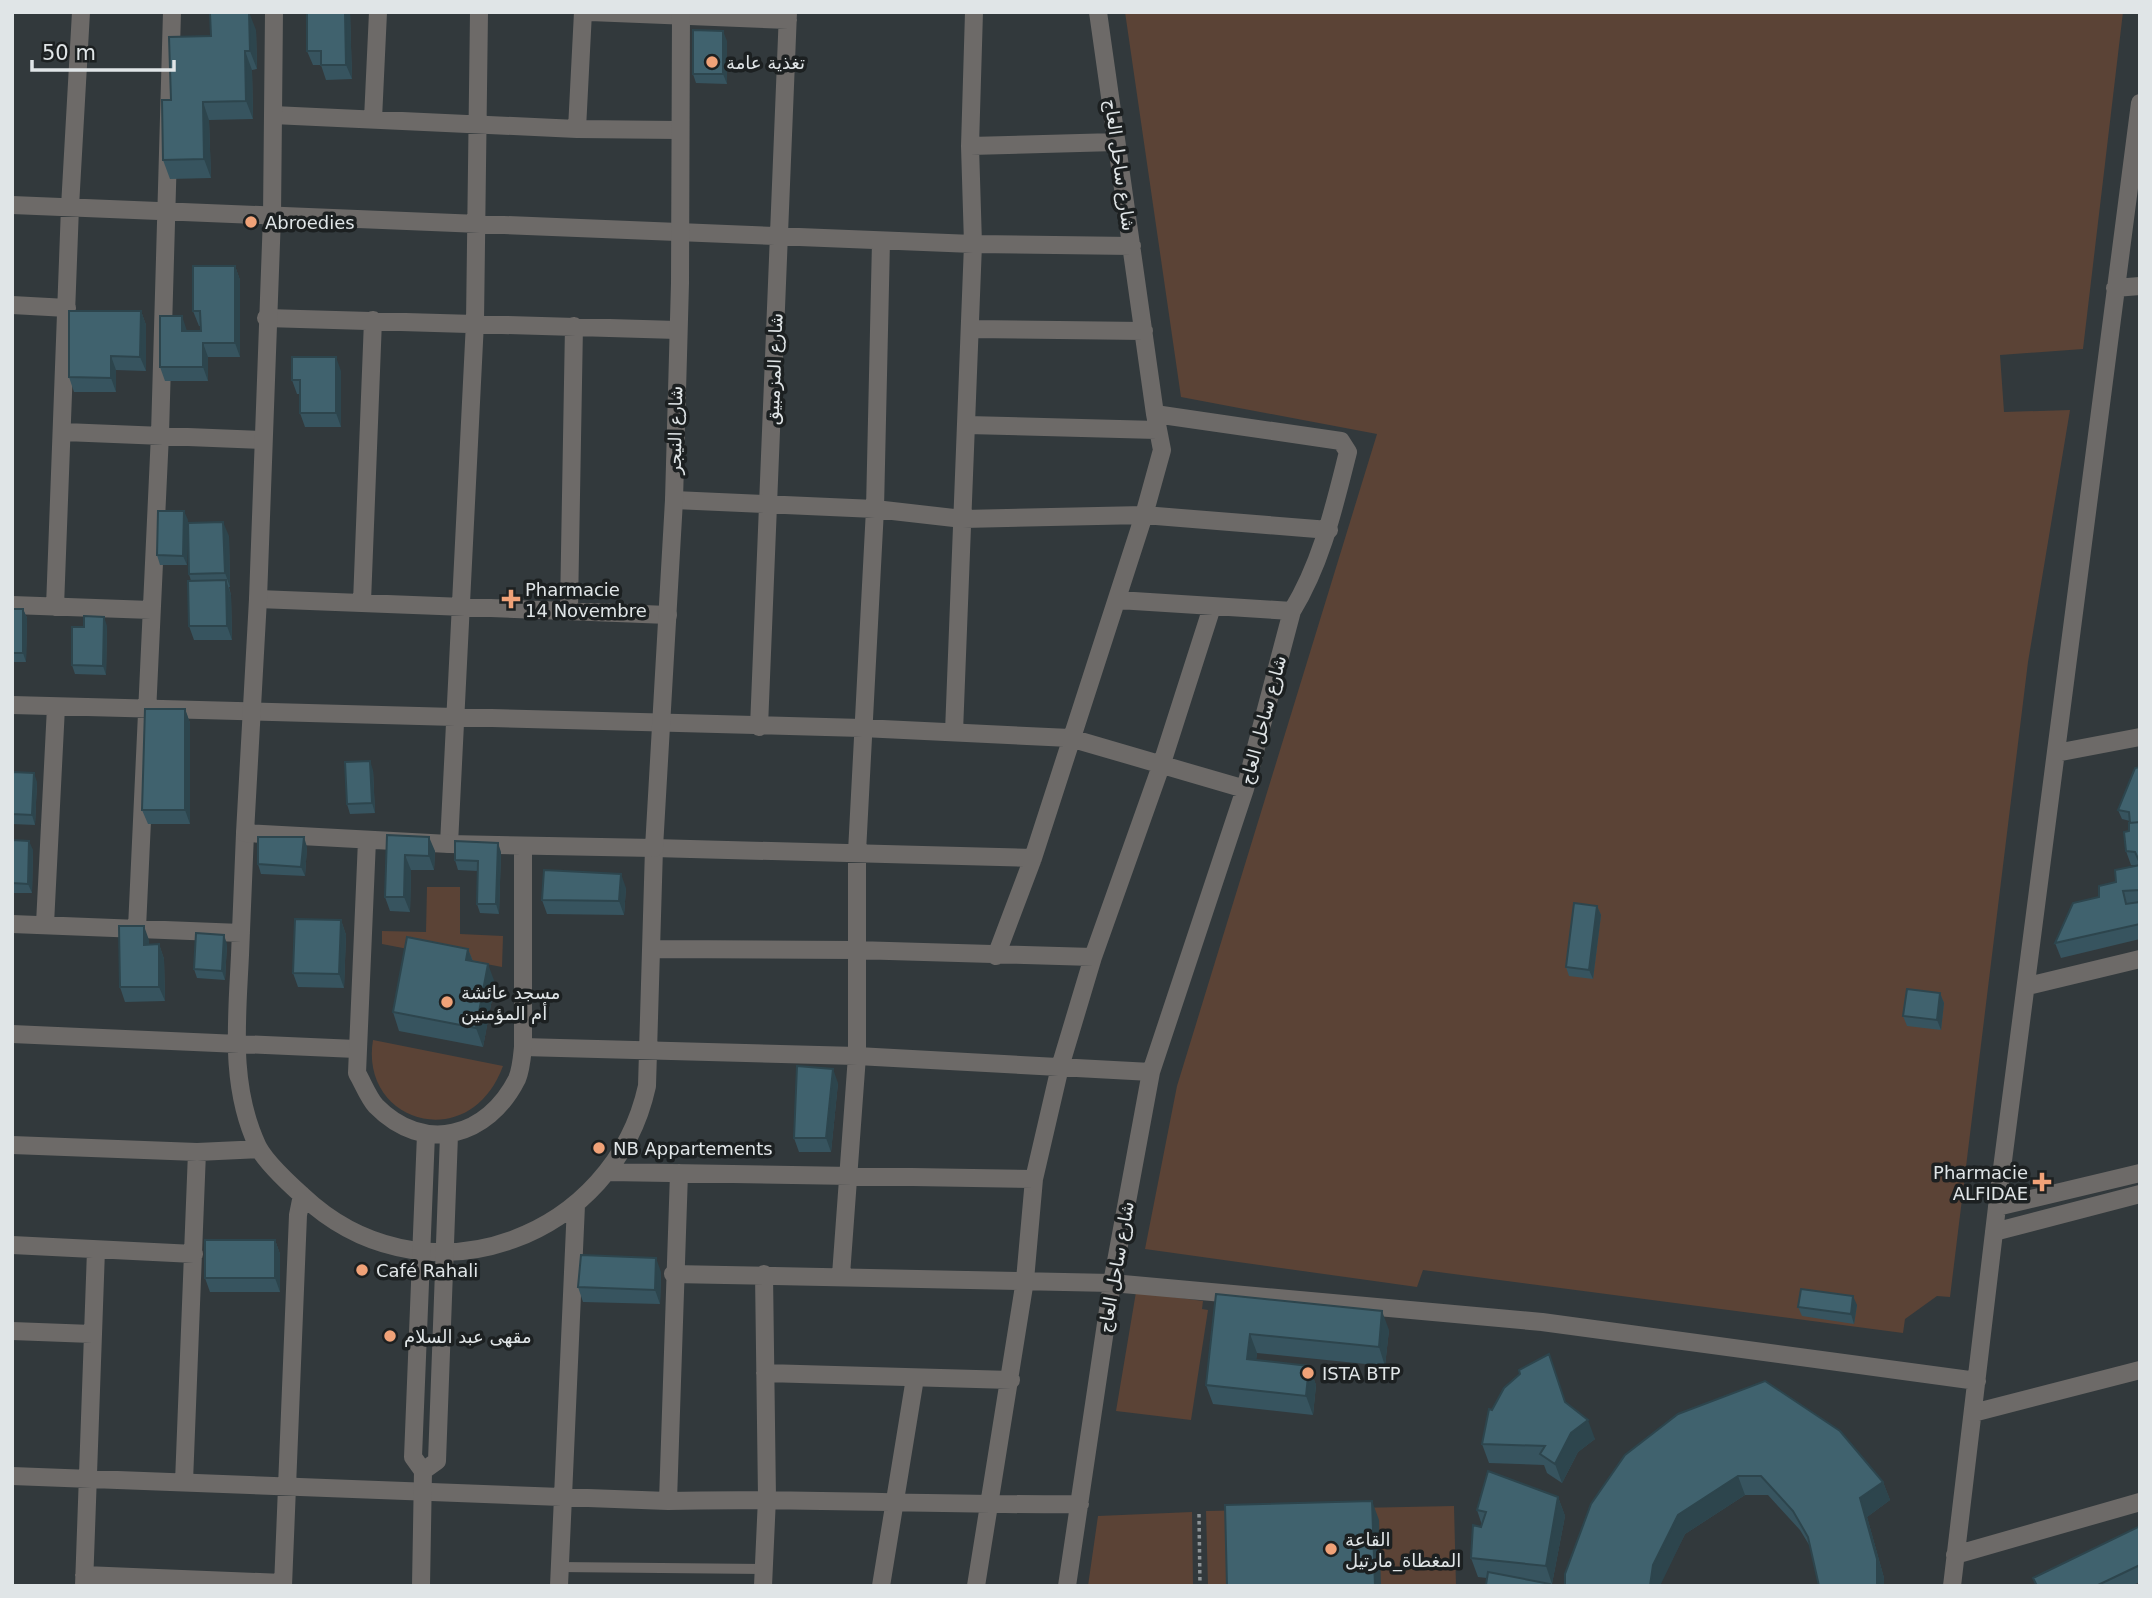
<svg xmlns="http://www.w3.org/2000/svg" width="2152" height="1598" font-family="'DejaVu Sans','Noto Naskh Arabic',sans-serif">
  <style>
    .green { fill: #5b4336 }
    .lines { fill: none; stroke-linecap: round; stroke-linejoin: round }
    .path { stroke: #8d9396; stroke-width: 3.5; stroke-dasharray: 3.5 3.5; stroke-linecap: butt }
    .service { stroke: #6d6a68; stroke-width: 10 }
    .minor { stroke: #6d6a68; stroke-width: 18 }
    .tertiary { stroke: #6d6a68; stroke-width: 18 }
    .wall { fill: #37545f }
    .shaded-wall { fill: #2d454d }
    .building { fill: #40626e; stroke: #2d454d; stroke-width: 2 }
    .poi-dot { fill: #f0a278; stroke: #1c2021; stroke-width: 2.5 }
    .labels { text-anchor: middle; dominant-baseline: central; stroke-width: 7; stroke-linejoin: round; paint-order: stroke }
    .poi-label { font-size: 18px; fill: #e0e5e7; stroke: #1c2021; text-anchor: start }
    .street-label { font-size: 18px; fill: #e0e5e7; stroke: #1c2021 }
  </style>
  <rect width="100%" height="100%" fill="#32393c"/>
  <!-- green -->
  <path class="green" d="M1125 12H2123L2083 349 2000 355 2004 412 2070 410 2028 662 1950 1297 1937 1296 1905 1319 1903 1333 1423 1270 1417 1287 1145 1249 1177 1086 1377 434 1181 397Z
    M427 887H460V934L503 936 502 967 382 944V931L426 932Z
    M373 1040 503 1066C470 1156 359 1123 373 1040Z
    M1136 1292 1203 1301 1202 1309 1208 1310 1191 1420 1116 1411Z
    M1454 1506 1456 1586H1208L1206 1511Z
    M1192 1512 1193 1586H1088L1098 1516Z"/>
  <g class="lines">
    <!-- path -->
    <path class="path" d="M1199 1514 1200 1586"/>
    <!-- service -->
    <path class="service" d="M559 1567 763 1569"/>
    <!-- minor -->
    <path class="minor" d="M590 12 788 20
      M273 115 577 129 679 130
      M373 119 378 12
      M577 129 583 12
      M970 146 1116 142
      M12 205 973 244 1132 246
      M2115 288 2140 286
      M12 305 67 308
      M266 318 677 330
      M970 329 1144 331
      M967 425 1157 430
      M64 432 263 440
      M674 500 875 509 963 519 1144 515 1329 530
      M258 599 668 615
      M1118 600 1292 611
      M362 602 373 320
      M12 605 151 610
      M55 607 70 207 81 12
      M569 609 574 326
      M12 705 862 728 1070 738 1245 789
      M759 727 788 12
      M954 732 973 244 970 146 974 12
      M2056 753 2140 737
      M245 833C243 874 242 914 240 955 237 1020 229 1086 258 1147 267 1164 298 1192 313 1205 433 1305 614 1237 647 1086L654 848 1033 858
      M449 844 475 322 479 12
      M12 924 241 933
      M45 924 56 707
      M137 928 160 434 172 12
      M652 949 855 950 1093 957
      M996 956 1033 858 1144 515 1162 450 1155 414
      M2028 986 2140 959
      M12 1034 356 1049
      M523 1047 857 1056 1151 1072
      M12 1145 197 1152 259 1149
      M608 1172 1034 1179
      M1997 1207 2140 1173
      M1994 1232 2140 1194
      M12 1245 194 1254
      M673 1274 1112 1283 1542 1322 1977 1381
      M841 1275 857 1056V852L875 509 881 241
      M12 1331 92 1334
      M765 1373 1011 1380
      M1973 1413 2140 1370
      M12 1476 668 1501C805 1497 942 1506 1080 1504
      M184 1482 197 1152
      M668 1501 679 1173
      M1955 1555 2140 1502
      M84 1575 283 1583
      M84 1586 96 1250
      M283 1586 298 1215 302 1195
      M559 1586 576 1205
      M763 1586 767 1498 764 1274
      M881 1586 915 1378
      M976 1586 1025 1280 1034 1179 1060 1067 1093 957 1162 763 1212 607
      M1067 1586 1112 1283 1151 1072 1245 789 1292 611C1322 562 1334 507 1348 452L1341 441 1155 414 1098 12
      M1952 1586 1997 1207 2140 103"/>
    <!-- tertiary -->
    <path class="tertiary" d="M274 12 272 216 258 599 245 833 449 844 654 848 674 500 680 283 681 12
      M367 840 357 1073C363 1083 368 1097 376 1106 424 1155 488 1137 517 1079 521 1070 522 1057 523 1047V846
      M423 1471 437 1461 449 1135
      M421 1586 423 1471 413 1457 426 1134"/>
  </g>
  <!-- wall -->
  <path class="wall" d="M307 12H350L352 79 326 80 321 65H313L307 51Z
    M256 30 257 69 252 70 253 119 209 120 211 178 170 179 163 160 171 100 211 36Z
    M727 41V84L696 83 693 74Z
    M235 266 240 280V357H208V381H165L160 367 187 331H201V326H199L193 311Z
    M141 311 146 325V371L116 370V392H74L69 377Z
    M341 371V427H305L300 413V394H297L292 380Z
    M188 520 187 565H160L157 555Z
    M229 536 230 587H229L231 595 232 640H194L189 626 191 581 189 574Z
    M12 609H23L27 618 26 662H12Z
    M107 626 106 675 75 674 72 665Z
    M185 709 190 723V824H148L142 810Z
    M2140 767V939L2061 958 2055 943 2099 897 2116 882 2138 866 2131 865 2126 851 2130 821 2122 819 2118 810Z
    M373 770 375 813 350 814 347 804Z
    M12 772 37 782 35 825 12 824Z
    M387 835 435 851 434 870H411L410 912 390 911 385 897Z
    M12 840 33 850 32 893H12Z
    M307 847 305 876 261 874 258 864Z
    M501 852 499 914 480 913 477 904 478 871 458 870 455 860Z
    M626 888 624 915 547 914 542 900Z
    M1597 906 1601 915 1593 979 1569 976 1566 967Z
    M341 920 346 935 344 988 298 987 293 973Z
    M149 940V945L159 944 164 959 165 1001 125 1002 120 987Z
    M227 944 225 980 197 978 194 969Z
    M468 949 473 961 495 983 483 1047 399 1031 393 1012Z
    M1940 993 1944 1003 1941 1030 1907 1026 1903 1016Z
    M838 1083 831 1152H799L794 1138Z
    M275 1240 280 1254V1292H210L205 1278Z
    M661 1272 660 1304 583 1302 578 1287Z
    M1216 1294 1389 1330 1385 1366 1257 1353 1256 1360 1309 1366 1316 1385 1313 1415 1213 1404 1206 1385Z
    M1857 1305 1854 1324 1802 1316 1798 1307Z
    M1566 1402 1595 1439 1578 1452 1562 1483 1547 1473 1544 1465 1489 1463 1482 1444 1492 1410Z
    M1625 1455 1883 1482 1890 1500 1867 1517 1884 1578V1586H1819L1811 1548 1800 1530 1768 1495H1745L1685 1534 1660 1584Z
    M1558 1497 1565 1516 1552 1584 1486 1585 1487 1578 1478 1577 1471 1558 1482 1525 1477 1510Z
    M2140 1526V1582L2131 1586H2036L2033 1578Z"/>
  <!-- shaded-wall -->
  <path class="shaded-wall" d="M249 12 256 30 257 69 250 51Z
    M345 12H350L352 79 346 65Z
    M723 31 727 41V84L723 74Z
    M245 51 252 70 253 119 246 101Z
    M203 102 209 120 211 178 204 159Z
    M235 266 240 280V357L235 343Z
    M141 311 146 325V371L140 357Z
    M182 316 187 331H182Z
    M203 343 208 357V381L203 367Z
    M111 356 116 370V392L111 378Z
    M336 357 341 371V427L336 413Z
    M184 511 188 520 187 565 183 556Z
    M223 522 229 536 230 587 225 573Z
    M226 580 231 595 232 640 227 626Z
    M23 609 27 618 26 662 23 653Z
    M104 617 107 626 106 675 103 666Z
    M185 709 190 723V824L185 810Z
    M370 761 373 770 375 813 372 803Z
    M34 773 37 782 35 825 32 815Z
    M304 837 307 847 305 876 301 867Z
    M429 837 435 851 434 870 429 856Z
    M29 841 33 850 32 893 28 884Z
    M498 843 501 852 499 914 496 904Z
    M405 855 411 870 410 912 404 897Z
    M621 874 626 888 624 915 619 901Z
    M1597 906 1601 915 1593 979 1589 970Z
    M341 920 346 935 344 988 339 974Z
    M144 926 149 940V959L144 945Z
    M224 935 227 944 225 980 222 971Z
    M159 944 164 959 165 1001 159 987Z
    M468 949 475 967 466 960Z
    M488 964 495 983 483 1047 476 1028Z
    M1940 993 1944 1003 1941 1030 1937 1020Z
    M833 1069 838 1083 831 1152 826 1138Z
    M275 1240 280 1254V1292L275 1278Z
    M656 1258 661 1272 660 1304 655 1290Z
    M1853 1296 1857 1305 1854 1324 1851 1314Z
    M1382 1311 1389 1330 1385 1366 1379 1347Z
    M1250 1334 1257 1353 1254 1378 1247 1359Z
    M1309 1366 1316 1385 1313 1415 1306 1396Z
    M1588 1420 1595 1439 1578 1452 1562 1483 1555 1464 1571 1433Z
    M1738 1476 1745 1495 1685 1534 1660 1586H1650L1653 1565 1678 1515Z
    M1883 1482 1890 1500 1867 1517 1884 1578V1586H1877L1860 1498Z
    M1558 1497 1565 1516 1552 1584 1546 1566Z
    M1372 1501 1379 1520 1381 1586H1375Z"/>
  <!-- building -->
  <path class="building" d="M249 12 250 51H245L246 101 203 102 204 159 163 160 162 100H171L169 37 211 36 210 13Z
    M307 12H345L346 65H321V51H307Z
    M693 30 723 31V74H693Z
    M193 266H235V343H203V367H160V316H182V331H201L200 311H193Z
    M69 311H141L140 357 111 356V378L69 377Z
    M292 357H336V413H300V380H292Z
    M158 511H184L183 556 157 555Z
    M223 522 225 573 189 574 188 523Z
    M226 580 227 626H189L188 581Z
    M12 609H23V653H12Z
    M84 616 104 617 103 666 72 665V627H84Z
    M145 709H185V810H142Z
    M370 761 372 803 347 804 345 762Z
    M2140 767V822L2130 823 2129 812 2118 810 2135 768Z
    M12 772 34 773 32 815 12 814Z
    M2140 822V863L2135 852 2126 851 2124 832 2129 831V823Z
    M387 835 429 837V856L405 855 404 897H385Z
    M258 837H304L301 867 258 864Z
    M12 840 29 841 28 884 12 883Z
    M455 841 498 843 496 904H477L478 861 455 860Z
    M2140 865V890L2123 891 2126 904 2140 902V924L2055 943 2073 903 2099 897V886L2116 882 2115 870Z
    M544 870 621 874 619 901 542 900Z
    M1574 903 1597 906 1589 970 1566 967Z
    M295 919 341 920 339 974 293 973Z
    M119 926H144V945L159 944V987H120Z
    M196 933 224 935 222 971 194 969Z
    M407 937 468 949 466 960 488 964 476 1028 393 1012Z
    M1907 989 1940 993 1937 1020 1903 1016Z
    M797 1066 833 1069 826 1138H794Z
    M205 1240H275V1278H205Z
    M581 1255 656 1258 655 1290 578 1287Z
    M1801 1289 1853 1296 1851 1314 1798 1307Z
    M1216 1294 1382 1311 1379 1347 1250 1334 1247 1359 1309 1366 1306 1396 1206 1385Z
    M1549 1354 1565 1402 1588 1420 1571 1433 1555 1464 1540 1454 1545 1446 1482 1444 1489 1409 1492 1410 1504 1388 1520 1374 1519 1370Z
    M1765 1381 1840 1431 1883 1482 1860 1498 1877 1559V1586H1819L1808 1537 1793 1511 1761 1476H1738L1678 1515 1653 1565 1650 1586H1565V1574L1591 1504 1625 1455 1678 1414Z
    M1488 1471 1558 1497 1546 1566 1471 1558 1473 1525 1481 1527 1486 1512 1477 1510Z
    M1372 1501 1375 1586H1227L1225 1505Z
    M2140 1526V1565L2096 1586H2037L2033 1578Z
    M1488 1572 1550 1584V1586H1485L1486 1585Z"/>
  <!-- markers -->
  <g class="poi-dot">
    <circle cx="712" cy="62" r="7"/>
    <circle cx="251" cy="222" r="7"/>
    <path d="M507.5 588.5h7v7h7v7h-7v7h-7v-7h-7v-7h7z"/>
    <circle cx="447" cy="1002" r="7"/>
    <circle cx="599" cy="1148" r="7"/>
    <path d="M2038.5 1171.5h7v7h7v7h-7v7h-7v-7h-7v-7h7z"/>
    <circle cx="362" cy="1270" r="7"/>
    <circle cx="390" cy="1336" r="7"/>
    <circle cx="1308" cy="1373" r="7"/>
    <circle cx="1331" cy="1549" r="7"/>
  </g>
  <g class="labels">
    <!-- poi labels -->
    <g class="poi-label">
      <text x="726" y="62">تغذية عامة</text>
      <text x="265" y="222">Abroedies</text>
      <text x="525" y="589">Pharmacie<tspan x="525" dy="21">14 Novembre</tspan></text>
      <text x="461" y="992">مسجد عائشة<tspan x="461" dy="21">أم المؤمنين</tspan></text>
      <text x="613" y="1148">NB Appartements</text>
      <text x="2028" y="1172" text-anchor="end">Pharmacie<tspan x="2028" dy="21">ALFIDAE</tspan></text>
      <text x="376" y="1270">Café Rahali</text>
      <text x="404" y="1336">مقهى عبد السلام</text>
      <text x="1322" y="1373">ISTA BTP</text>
      <text x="1345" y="1539">القاعة<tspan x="1345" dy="21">المغطاة_مارتيل</tspan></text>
    </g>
    <!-- street labels -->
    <g class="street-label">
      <text transform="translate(1120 165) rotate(82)">شارع ساحل العاج</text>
      <text transform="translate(774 369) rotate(-88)">شارع المزمبيق</text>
      <text transform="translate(675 430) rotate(-89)">شارع النيجر</text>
      <text transform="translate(1263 720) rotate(-75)">شارع ساحل العاج</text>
      <text transform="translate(1116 1267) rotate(-80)">شارع ساحل العاج</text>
    </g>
  </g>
  <!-- border -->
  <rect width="2152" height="1598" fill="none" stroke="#e0e5e7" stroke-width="28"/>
  <!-- scale -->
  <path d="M32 60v10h142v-10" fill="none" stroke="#e0e5e7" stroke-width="3.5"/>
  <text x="42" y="60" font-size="21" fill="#e0e5e7" stroke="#1c2021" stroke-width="5" paint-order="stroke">50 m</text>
</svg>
